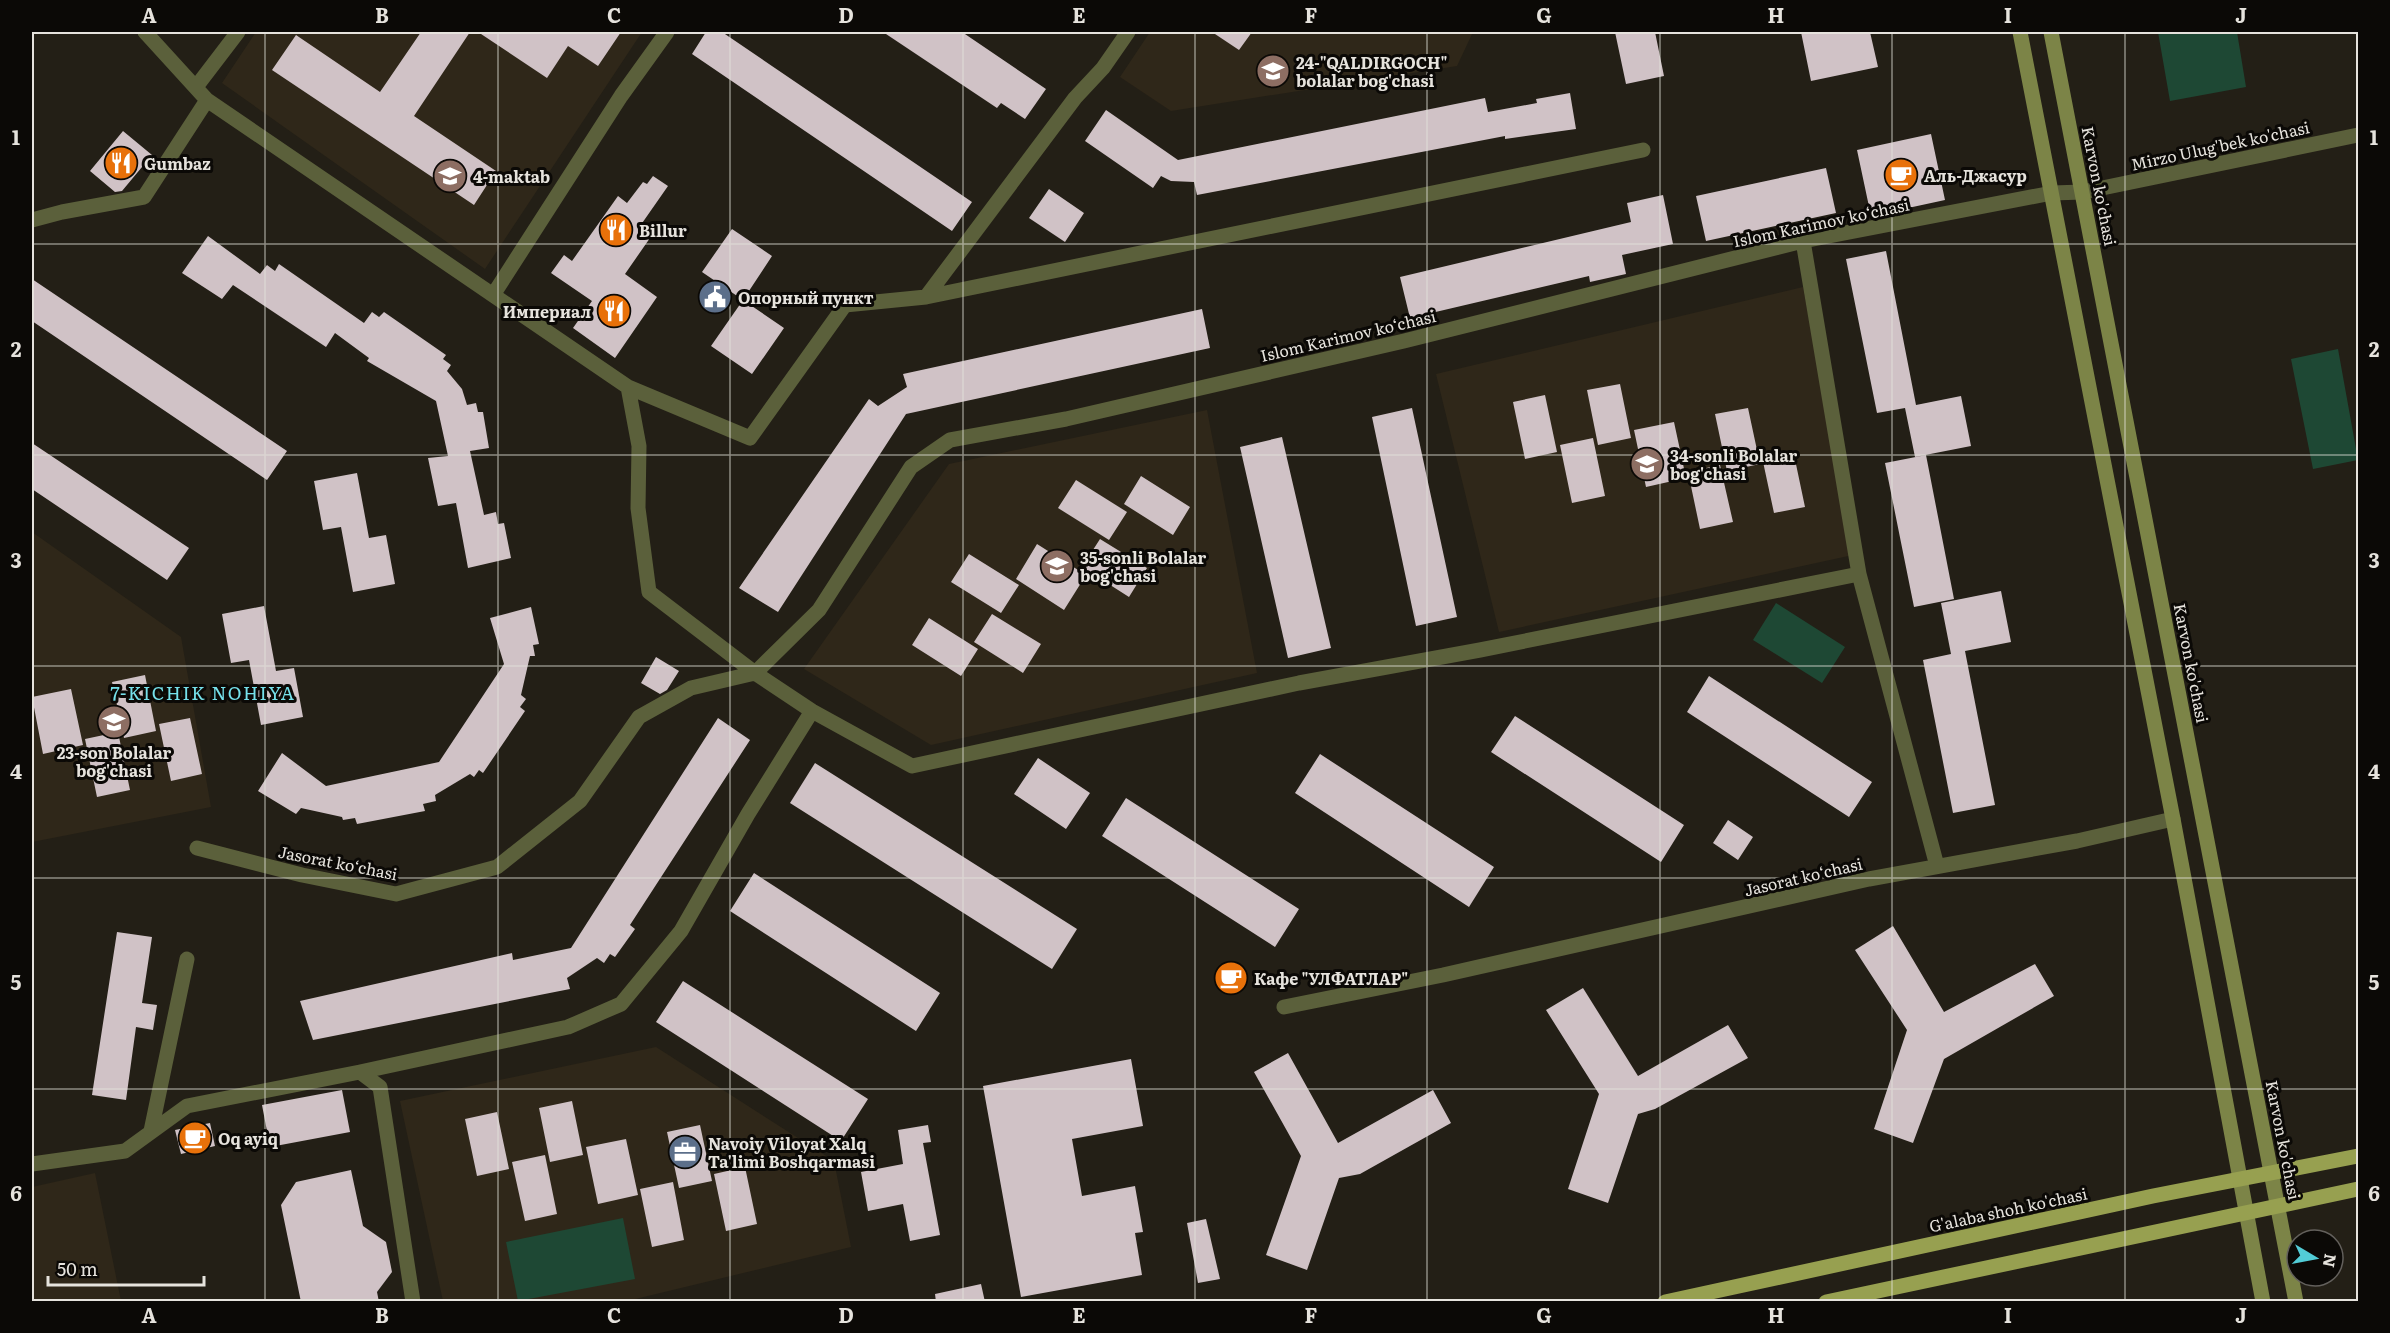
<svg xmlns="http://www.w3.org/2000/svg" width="2390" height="1333" font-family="Literata,serif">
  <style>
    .built { fill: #2f2719 }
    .green { fill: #1e4834 }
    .building { fill: #d0c2c6 }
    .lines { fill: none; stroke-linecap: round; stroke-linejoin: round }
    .street { stroke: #5b603b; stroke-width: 15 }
    .secondary { stroke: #7c8447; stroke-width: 15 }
    .primary { stroke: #97a050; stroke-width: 15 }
    .grid { fill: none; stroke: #e6e3dd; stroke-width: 1.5; stroke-opacity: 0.55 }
    .labels { text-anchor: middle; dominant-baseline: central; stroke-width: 6; stroke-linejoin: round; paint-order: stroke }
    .poi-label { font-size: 16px; font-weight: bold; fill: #e6e3dd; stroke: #0b0906; text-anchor: start }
    .street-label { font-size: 16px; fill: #e6e3dd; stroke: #0b0906 }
    .neighbourhood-label { font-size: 18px; letter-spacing: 1.5px; fill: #76e1eb; stroke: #0b0906 }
    .neatline { fill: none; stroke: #e6e3dd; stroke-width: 2 }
    .grid-label { font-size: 20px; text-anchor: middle; font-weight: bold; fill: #e6e3dd }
  </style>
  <rect width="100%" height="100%" fill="#231f16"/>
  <!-- built -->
  <path class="built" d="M256 32H642L485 269 222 83Z
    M1150 32H1473L1457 66 1171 111 1120 77Z
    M1803 287 1853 555 1499 632 1436 374Z
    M1207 410 1257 673 931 745 804 669 949 464Z
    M32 532 181 637 211 807 32 842Z
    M656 1047 834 1161 851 1247 627 1301H443L400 1101Z
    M95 1173 121 1301H32V1187Z"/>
  <!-- green -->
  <path class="green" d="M2158 32H2237L2246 87 2170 101Z
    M2338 349 2358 460 2313 469 2291 359Z
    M1776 603 1845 647 1822 683 1753 640Z
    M623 1218 635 1279 518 1301 506 1242Z"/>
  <!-- building -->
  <path class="building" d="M421 32H470L414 116 496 171 474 205 272 70 296 35 380 92Z
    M478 32H621L598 66 568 46 547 78Z
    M706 32H722L972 202 952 231 692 54Z
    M883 32H962L1046 89 1025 119 1001 103 997 108Z
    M1212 32H1252L1239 50Z
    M1615 32H1655L1664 76 1626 84Z
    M1801 32H1870L1878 67 1811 81Z
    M1570 93 1576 129 1505 139V136L1197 195 1194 182 1171 181 1161 176 1153 188 1085 141 1106 110 1178 160 1485 98 1488 112 1537 103 1536 99Z
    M123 131 152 155 122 191 115 192 90 171Z
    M1931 134 1945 200 1871 216 1857 150Z
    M1826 168 1836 213 1706 241 1696 196Z
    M653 176 668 186 638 229 650 238 625 274 657 297 615 358 573 328 592 301 551 273 564 255 572 261 618 196 627 203 643 182 647 184Z
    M1049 189 1084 213 1065 242 1029 218Z
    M1663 195 1673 244 1622 255 1626 274 1590 282 1589 276 1410 318 1400 277 1631 222 1627 203Z
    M732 229 772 256 743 300 702 272Z
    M208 236 260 274 267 265 275 271 279 264 364 323 372 312 379 317 384 312 446 355 443 359 451 365 447 371 462 389 467 405 476 403 478 412H483L489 448 470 451 484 515 496 512 498 524 504 523 511 558 468 568 456 503 438 506 428 458 448 456 436 401 367 361 369 358 335 333 326 347 233 285 222 299 182 273Z
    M1886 251 1916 405 1961 396 1971 446 1915 457 1905 408 1877 413 1846 259Z
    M32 279 287 451 267 480 32 321Z
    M743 300 784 328 752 374 711 346Z
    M1202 309 1210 348 906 414 778 612 739 588 869 399 878 406 907 387 903 374Z
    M1620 384 1631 438 1598 445 1587 390Z
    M1545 395 1557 452 1525 459 1513 402Z
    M1412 408 1457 617 1416 626 1372 417Z
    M1748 408 1760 464 1727 471 1715 414Z
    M1674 422 1686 478 1646 487 1634 430Z
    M1282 437 1331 648 1288 658 1240 447Z
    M1593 438 1605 496 1572 503 1560 445Z
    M32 443 189 548 167 580 32 489Z
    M1793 450 1805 507 1774 513 1762 457Z
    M1926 455 1954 599 1914 607 1885 463Z
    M1720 465 1733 522 1700 529 1688 472Z
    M357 473 369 538 386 535 395 584 353 592 341 527 323 530 314 481Z
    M1141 476 1190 507 1173 535 1124 504Z
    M1076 480 1127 512 1109 540 1058 508Z
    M1100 539 1147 568 1129 597 1082 567Z
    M1037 544 1086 575 1064 610 1016 579Z
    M969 554 1019 585 1001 613 951 582Z
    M2001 591 2011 642 1965 651 1995 805 1953 813 1923 660 1951 654 1941 603Z
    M264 606 276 671 294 668 303 717 261 725 249 660 231 663 222 614Z
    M531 607 539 644 533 645 535 656H530L521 695 526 699 520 707 525 711 483 773 479 770 474 777 470 774 435 795 436 801 423 804 425 811 357 824 355 818 343 820 342 817 301 808 296 814 258 791 282 753 326 786 439 762 504 664 490 618Z
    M992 614 1041 644 1023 673 974 642Z
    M929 618 978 649 961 676 912 645Z
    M656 657 679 671 667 690 660 694 641 683Z
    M145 675 156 731 124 738 112 682Z
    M1709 676 1872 782 1849 817 1687 712Z
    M71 689 83 745 43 754 32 697Z
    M1515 716 1684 825 1661 862 1491 752Z
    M190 718 202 774 171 781 159 724Z
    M718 718 750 740 630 925 635 929 615 957 610 954 604 963 597 958 567 978 570 989 313 1040 300 1001 512 953 513 960 571 948Z
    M118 732 130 790 97 797 85 739Z
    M1320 754 1494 867 1469 907 1295 793Z
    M1038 758 1090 793 1066 829 1014 794Z
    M815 763 1077 929 1052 969 790 803Z
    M1126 798 1299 909 1275 947 1102 836Z
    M1728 820 1753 837 1738 860 1713 843Z
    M754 873 940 993 916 1031 730 911Z
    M1893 926 1944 1012 2035 964 2054 996 1944 1059 1913 1143 1874 1129 1907 1030 1855 950Z
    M117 932 152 937 142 1003 157 1005 153 1030 136 1027 126 1100 92 1095Z
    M683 981 868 1099 841 1141 656 1022Z
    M1583 988 1638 1076 1728 1025 1748 1058 1655 1109 1638 1114 1608 1203 1568 1189 1599 1094 1546 1010Z
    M1288 1053 1338 1143 1433 1090 1451 1123 1360 1174 1339 1178 1307 1270 1266 1255 1301 1156 1254 1072Z
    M1131 1059 1143 1126 1072 1139 1082 1196 1135 1186 1143 1232 1135 1233 1142 1275 1021 1297 983 1086Z
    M342 1090 350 1132 270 1147 262 1105Z
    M572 1101 583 1155 550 1162 539 1108Z
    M497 1112 509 1169 477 1176 465 1119Z
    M210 1123 215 1146 181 1154 175 1130Z
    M700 1125 712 1181 679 1188 667 1132Z
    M928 1125 931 1142 923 1143 940 1235 910 1241 903 1204 868 1211 861 1172 903 1164 898 1130Z
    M626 1139 638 1195 598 1204 586 1147Z
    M545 1155 557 1214 525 1221 512 1162Z
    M745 1167 757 1224 726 1231 714 1174Z
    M351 1170 363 1226 386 1242 392 1272 377 1292 379 1302H301L281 1205 296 1182Z
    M673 1182 684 1240 652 1247 640 1189Z
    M1206 1219 1220 1279 1198 1283 1187 1223Z
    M981 1284 985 1302H936L935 1294Z"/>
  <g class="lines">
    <!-- street -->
    <path class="street" d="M196 87 238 32
      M207 100 628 387 639 446 638 508 649 592 755 673 812 711 912 766 1299 683 1480 650 1859 574
      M32 220 62 212 144 197 207 100 145 32
      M1803 241 1859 574 1937 866
      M493 295 621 96 667 32
      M926 297 1075 98 1103 68 1128 32
      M628 387 750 438 845 305 926 297 1643 150
      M197 848 302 875 396 894 497 867 580 801 639 717 691 688 755 673 819 610 911 467 950 440 1066 419 1404 341 1803 241 2052 193 2083 192 2358 135
      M1284 1007 1443 975 1869 879 2077 841 2173 819
      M360 1072 568 1027 621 1004 681 931 748 814 812 711
      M151 1131 187 959
      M32 1164 125 1151 187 1106 360 1072 380 1087 413 1302"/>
    <!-- secondary -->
    <path class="secondary" d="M2020 32 2173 819 2263 1302
      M2051 32 2296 1302"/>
    <!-- primary -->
    <path class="primary" d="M1665 1302 2153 1196 2358 1156
      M1826 1302 2358 1189"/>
  </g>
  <!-- grid -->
  <path class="grid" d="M265 32V1302M498 32V1302M730 32V1302M963 32V1302M1195 32V1302M1427 32V1302M1660 32V1302M1892 32V1302M2125 32V1302M32 244H2358M32 455H2358M32 666H2358M32 878H2358M32 1089H2358"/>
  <!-- icons -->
  <defs>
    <symbol id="school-disc" viewBox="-11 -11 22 22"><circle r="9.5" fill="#8d6e63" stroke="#0b0906"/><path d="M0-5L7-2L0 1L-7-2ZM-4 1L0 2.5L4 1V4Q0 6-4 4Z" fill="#fff"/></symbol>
    <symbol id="restaurant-disc" viewBox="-11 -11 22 22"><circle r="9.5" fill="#e8710a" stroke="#0b0906"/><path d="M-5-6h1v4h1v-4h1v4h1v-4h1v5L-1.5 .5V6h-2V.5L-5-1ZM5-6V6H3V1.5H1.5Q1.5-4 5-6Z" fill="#fff"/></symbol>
    <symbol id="cafe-disc" viewBox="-11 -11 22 22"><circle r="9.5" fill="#e8710a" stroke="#0b0906"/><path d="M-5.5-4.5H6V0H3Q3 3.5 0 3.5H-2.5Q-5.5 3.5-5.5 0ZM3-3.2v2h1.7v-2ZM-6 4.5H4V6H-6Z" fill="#fff"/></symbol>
    <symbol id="civic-disc" viewBox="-11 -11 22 22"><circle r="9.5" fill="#5c6f8a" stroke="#0b0906"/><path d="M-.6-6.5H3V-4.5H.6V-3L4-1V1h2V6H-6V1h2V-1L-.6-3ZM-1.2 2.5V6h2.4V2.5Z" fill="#fff"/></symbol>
    <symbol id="office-disc" viewBox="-11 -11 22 22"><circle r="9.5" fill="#5c6f8a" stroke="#0b0906"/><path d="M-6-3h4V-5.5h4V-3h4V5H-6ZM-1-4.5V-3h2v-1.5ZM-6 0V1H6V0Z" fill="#fff"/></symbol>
  </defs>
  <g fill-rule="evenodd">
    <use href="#school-disc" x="1254" y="52" width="38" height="38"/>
    <use href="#restaurant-disc" x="102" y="144" width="38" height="38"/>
    <use href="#cafe-disc" x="1882" y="156" width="38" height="38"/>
    <use href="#school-disc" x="431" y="157" width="38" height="38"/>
    <use href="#restaurant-disc" x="597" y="211" width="38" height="38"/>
    <use href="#civic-disc" x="696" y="278" width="38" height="38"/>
    <use href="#restaurant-disc" x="595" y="292" width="38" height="38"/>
    <use href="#school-disc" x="1628" y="445" width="38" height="38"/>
    <use href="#school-disc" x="1038" y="547" width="38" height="38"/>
    <use href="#school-disc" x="95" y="703" width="38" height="38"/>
    <use href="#cafe-disc" x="1212" y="959" width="38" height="38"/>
    <use href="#cafe-disc" x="176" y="1119" width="38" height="38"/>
    <use href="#office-disc" x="666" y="1133" width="38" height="38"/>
  </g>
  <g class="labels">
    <!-- poi labels -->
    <g class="poi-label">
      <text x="1296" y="62">24-"QALDIRGOCH"<tspan x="1296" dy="18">bolalar bog'chasi</tspan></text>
      <text x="144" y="163">Gumbaz</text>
      <text x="1924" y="175">Аль-Джасур</text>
      <text x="473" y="176">4-maktab</text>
      <text x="639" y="230">Billur</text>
      <text x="738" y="297">Опорный пункт</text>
      <text x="591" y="311" text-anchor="end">Империал</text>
      <text x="1670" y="455">34-sonli Bolalar<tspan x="1670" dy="18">bog'chasi</tspan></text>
      <text x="1080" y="557">35-sonli Bolalar<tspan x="1080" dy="18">bog'chasi</tspan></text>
      <text x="114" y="752" text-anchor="middle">23-son Bolalar<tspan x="114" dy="18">bog'chasi</tspan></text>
      <text x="1254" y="978">Кафе "УЛФАТЛАР"</text>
      <text x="218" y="1138">Oq ayiq</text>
      <text x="708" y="1143">Navoiy Viloyat Xalq<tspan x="708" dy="18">Ta'limi Boshqarmasi</tspan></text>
    </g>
    <!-- street labels -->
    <g class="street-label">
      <text transform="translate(2220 145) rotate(-12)">Mirzo Ulug'bek ko'chasi</text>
      <text transform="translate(2100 186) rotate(79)">Karvon ko'chasi</text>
      <text transform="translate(1821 222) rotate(-12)">Islom Karimov ko‘chasi</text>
      <text transform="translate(1348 335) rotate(-13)">Islom Karimov ko‘chasi</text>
      <text transform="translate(2192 663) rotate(79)">Karvon ko'chasi</text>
      <text transform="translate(338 862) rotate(11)">Jasorat ko‘chasi</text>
      <text transform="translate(1803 876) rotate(-13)">Jasorat ko‘chasi</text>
      <text transform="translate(2284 1140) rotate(79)">Karvon ko'chasi</text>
      <text transform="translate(2008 1209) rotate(-12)">G'alaba shoh ko'chasi</text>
    </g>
    <!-- neighbourhood labels -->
    <g class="neighbourhood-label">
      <text x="203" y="692">7-KICHIK NOHIYA</text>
    </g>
  </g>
  <!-- border -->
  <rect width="2390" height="1333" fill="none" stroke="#0b0906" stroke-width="66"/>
  <!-- north arrow -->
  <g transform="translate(2315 1258) rotate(100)"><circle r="28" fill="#0b0906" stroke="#63605c" stroke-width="1.5"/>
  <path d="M0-4.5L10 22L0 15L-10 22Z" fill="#52ccd6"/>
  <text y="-9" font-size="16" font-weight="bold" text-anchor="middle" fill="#e6e3dd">N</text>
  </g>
  <!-- scale -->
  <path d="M48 1276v9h156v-9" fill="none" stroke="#e6e3dd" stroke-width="3"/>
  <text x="57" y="1276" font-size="18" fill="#e6e3dd" stroke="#0b0906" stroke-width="4.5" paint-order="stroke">50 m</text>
  <rect x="33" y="33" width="2324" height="1267" class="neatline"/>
  <g class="grid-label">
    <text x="149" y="23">A</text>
    <text x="382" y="23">B</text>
    <text x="614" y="23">C</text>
    <text x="846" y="23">D</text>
    <text x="1079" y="23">E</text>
    <text x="1311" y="23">F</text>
    <text x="1544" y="23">G</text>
    <text x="1776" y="23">H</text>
    <text x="2008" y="23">I</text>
    <text x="2241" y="23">J</text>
    <text x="16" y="145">1</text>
    <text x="2374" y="145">1</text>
    <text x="16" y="357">2</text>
    <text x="2374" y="357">2</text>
    <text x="16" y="568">3</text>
    <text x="2374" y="568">3</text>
    <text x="16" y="779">4</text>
    <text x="2374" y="779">4</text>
    <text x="16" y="990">5</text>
    <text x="2374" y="990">5</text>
    <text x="16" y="1201">6</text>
    <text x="2374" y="1201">6</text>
    <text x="149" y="1323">A</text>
    <text x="382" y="1323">B</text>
    <text x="614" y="1323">C</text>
    <text x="846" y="1323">D</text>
    <text x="1079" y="1323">E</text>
    <text x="1311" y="1323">F</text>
    <text x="1544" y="1323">G</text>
    <text x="1776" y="1323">H</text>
    <text x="2008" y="1323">I</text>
    <text x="2241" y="1323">J</text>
  </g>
</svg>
